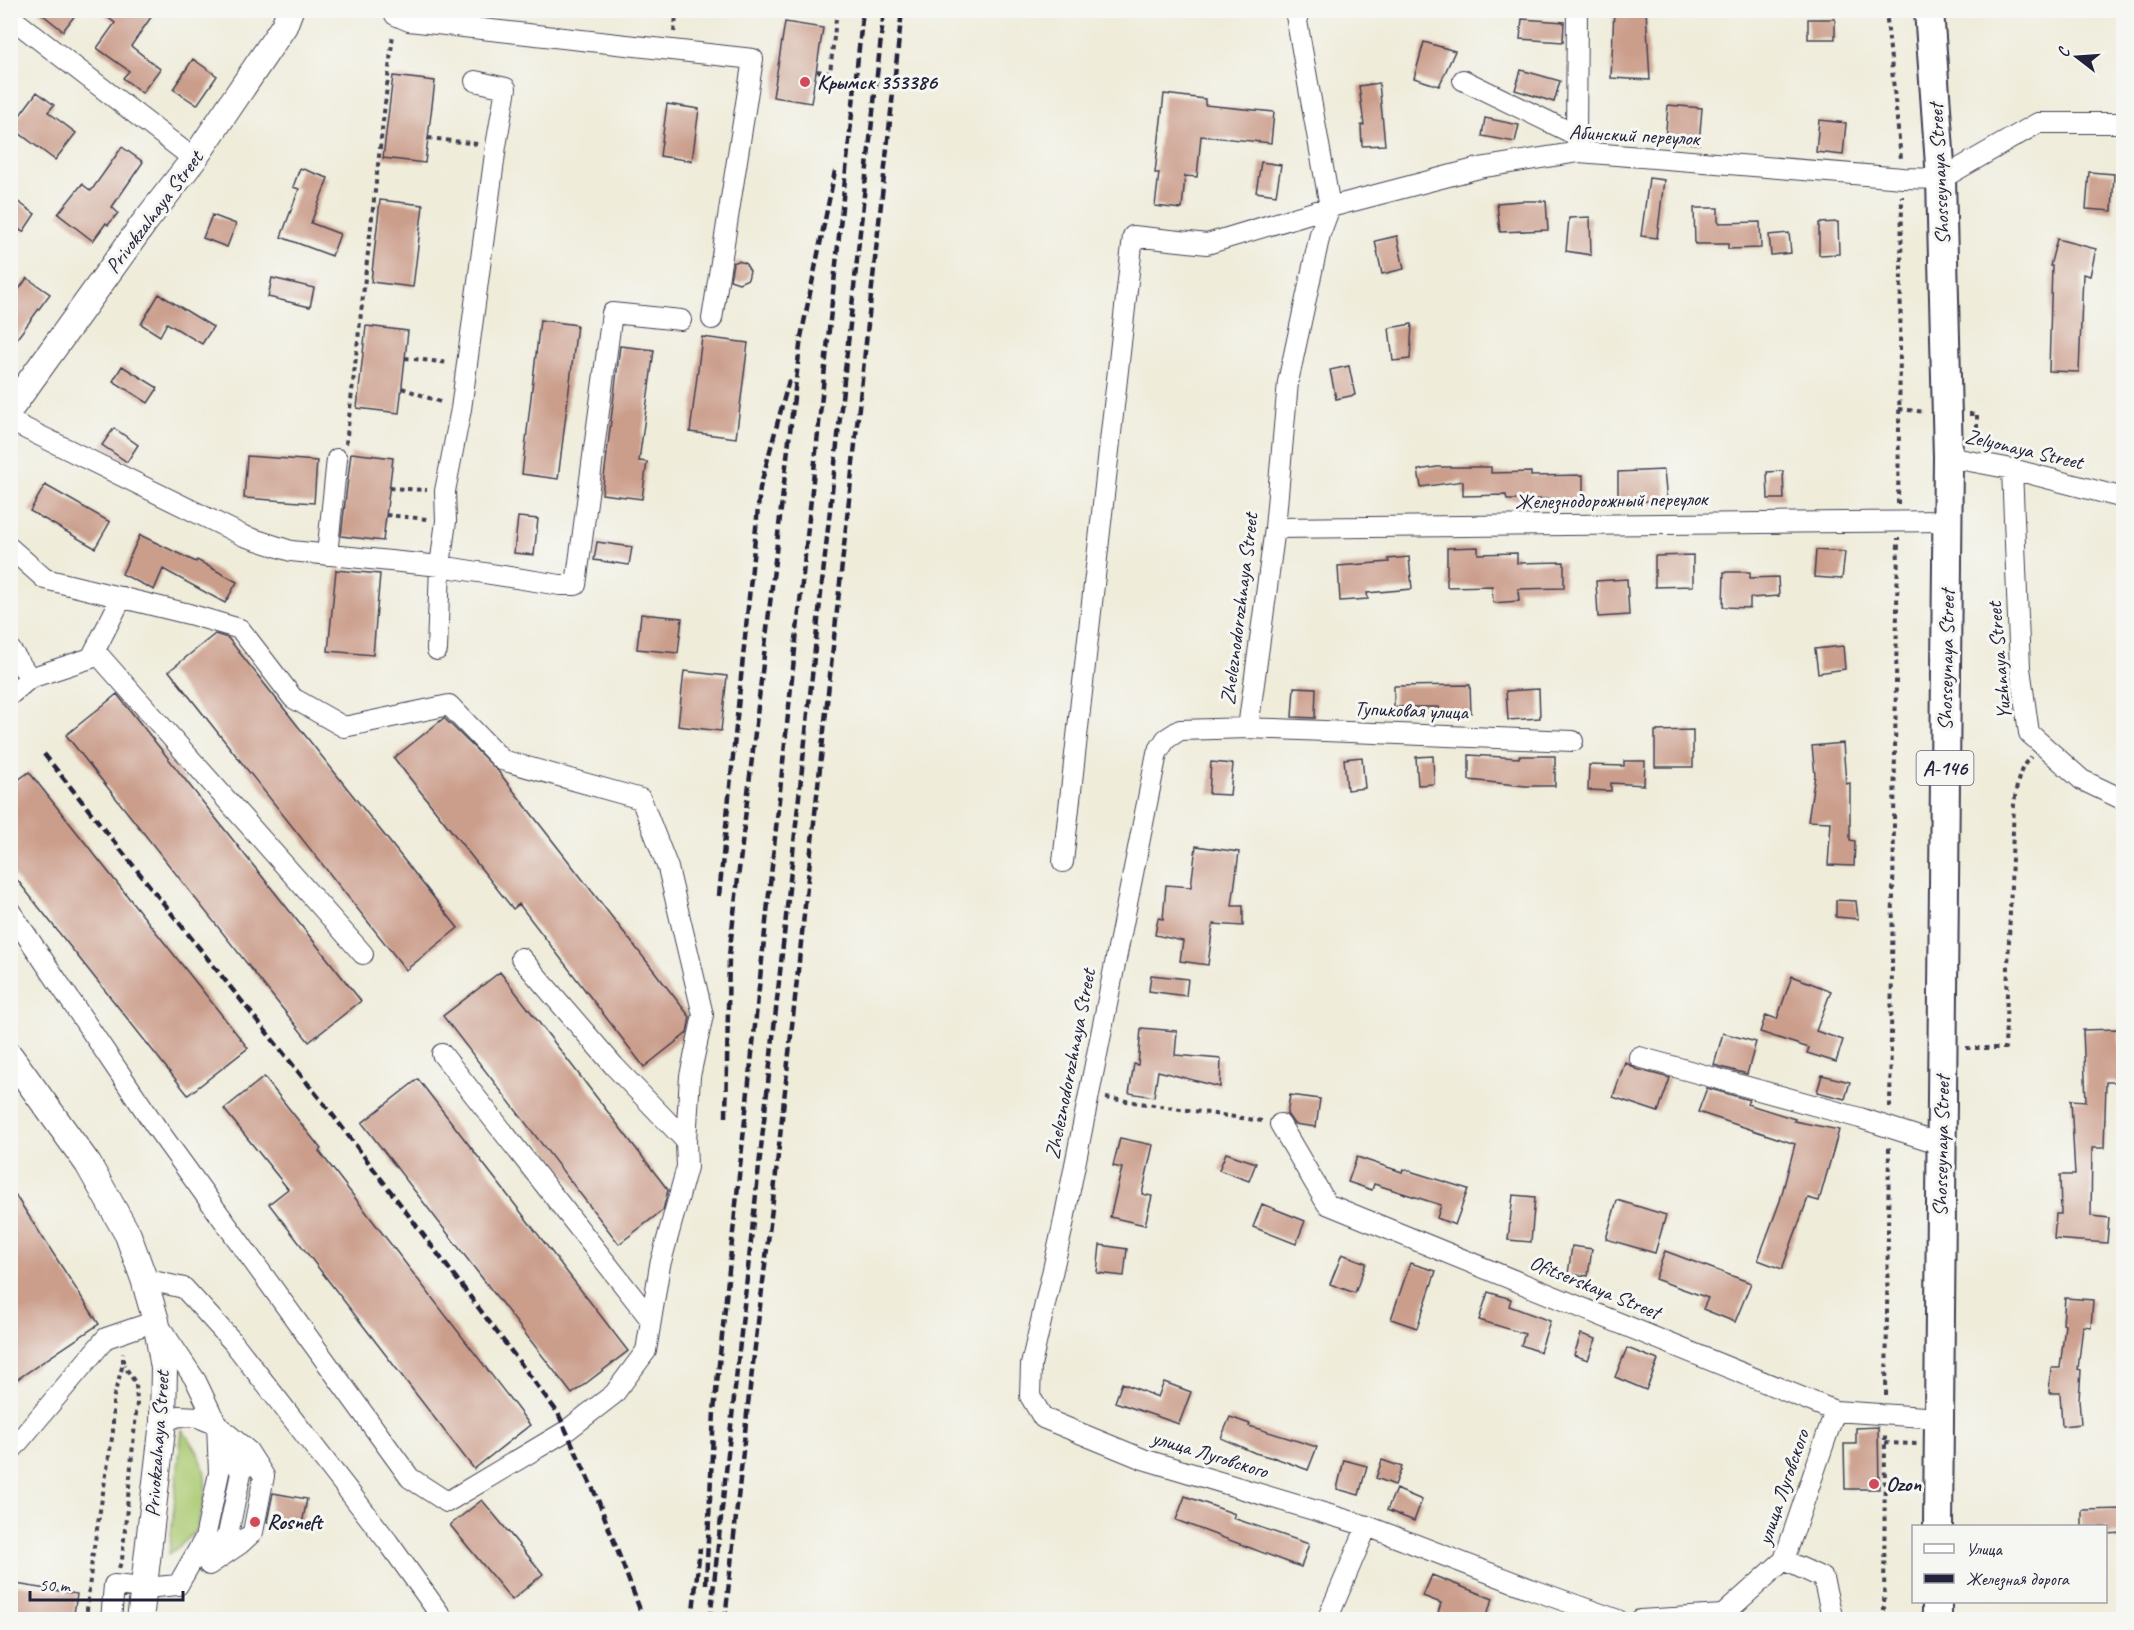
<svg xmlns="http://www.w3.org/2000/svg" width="2134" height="1630" font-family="Caveat,sans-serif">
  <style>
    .green { fill: #accb73; stroke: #677657; stroke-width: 1.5 }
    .building { fill: #cb9d8b }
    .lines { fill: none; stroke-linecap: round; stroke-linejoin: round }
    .minor-casing { stroke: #414053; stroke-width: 22 }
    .major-casing { stroke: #414053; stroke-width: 28 }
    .highway-casing { stroke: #414053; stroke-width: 32 }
    .path { stroke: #414053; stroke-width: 4; stroke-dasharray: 4.5 4.5; stroke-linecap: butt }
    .minor { stroke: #fff; stroke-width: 20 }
    .major { stroke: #fff; stroke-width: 26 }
    .highway { stroke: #fff; stroke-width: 28 }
    .rail { stroke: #22223b; stroke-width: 4.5; stroke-dasharray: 9 4.5; stroke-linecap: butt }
    .poi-dot { fill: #d1495b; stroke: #f6f6f2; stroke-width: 2 }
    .labels { text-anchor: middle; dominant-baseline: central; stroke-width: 6; stroke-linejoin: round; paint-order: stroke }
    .shield { fill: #f6f6f2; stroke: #626272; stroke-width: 1.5 }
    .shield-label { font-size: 20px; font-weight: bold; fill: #22223b }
    .poi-label { font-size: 21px; font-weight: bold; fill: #22223b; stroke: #f6f6f2; text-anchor: start }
    .street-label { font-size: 21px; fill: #22223b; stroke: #f6f6f2 }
  </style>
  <rect width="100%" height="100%" fill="#f6f6f2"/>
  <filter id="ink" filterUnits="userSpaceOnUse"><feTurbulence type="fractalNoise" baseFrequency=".0167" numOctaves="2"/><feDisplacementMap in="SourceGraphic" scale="12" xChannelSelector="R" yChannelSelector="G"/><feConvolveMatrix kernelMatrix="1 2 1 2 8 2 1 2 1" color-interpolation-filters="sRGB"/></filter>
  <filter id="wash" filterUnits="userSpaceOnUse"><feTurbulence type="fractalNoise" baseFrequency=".008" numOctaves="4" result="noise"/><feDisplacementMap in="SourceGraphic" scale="24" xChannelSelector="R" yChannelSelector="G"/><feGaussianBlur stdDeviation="1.35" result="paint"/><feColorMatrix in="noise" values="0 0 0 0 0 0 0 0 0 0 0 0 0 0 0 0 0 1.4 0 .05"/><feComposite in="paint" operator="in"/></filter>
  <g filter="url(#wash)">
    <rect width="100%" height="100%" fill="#efecda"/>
    <!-- green -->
    <path class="green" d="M182 1430C206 1457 211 1482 200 1516 198 1522 197 1529 193 1533 187 1541 177 1548 169 1554Z"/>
    <g id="blocks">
      <!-- building -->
      <path class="building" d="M37 10H79L63 31Z
        M98 10H156L131 46 160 69 142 93 123 78 129 71 97 48 115 23Z
        M1614 10H1646L1650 80 1611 78Z
        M1522 19 1564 22 1563 42 1520 39Z
        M1808 19H1835V39H1808Z
        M785 22 823 28 811 103 773 97Z
        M1424 42 1455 51 1439 86 1414 78Z
        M193 59 217 76 197 105 173 89Z
        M1521 70 1560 81 1554 102 1515 90Z
        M393 76 435 81 425 163 383 158Z
        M1379 83 1385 145 1362 146 1361 125H1364L1359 86Z
        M37 92 54 105 48 112 76 133 55 160 11 127Z
        M1164 94 1205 99V105L1274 112 1271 143 1201 136 1197 177 1185 176 1182 209 1155 206 1159 173H1155Z
        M667 104 699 109 692 161 660 156Z
        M1668 105 1702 108 1699 144 1665 141Z
        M1485 118 1519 125 1515 142 1482 136Z
        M1819 120 1846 123 1843 155 1816 152Z
        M122 147 143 162 112 207 118 213 108 225 106 223 93 241 58 214 82 184 91 191Z
        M1261 162 1281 165 1276 195 1256 192Z
        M300 168 328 178 311 223 340 234 332 256 281 237 299 189 293 187Z
        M2089 172 2114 174 2112 211 2086 209Z
        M1649 178 1664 180 1657 238 1641 236Z
        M10 196 35 214 23 232 10 224Z
        M380 200 423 205 413 287 371 282Z
        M1521 201H1546L1548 230 1500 232 1497 203Z
        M1694 208H1718V223L1760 222 1761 248 1728 249V244H1695Z
        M212 215 236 224 227 247 203 238Z
        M1590 217 1591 255 1566 251 1569 218Z
        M1838 222 1839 254 1819 255V223Z
        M1789 233 1791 253 1771 255 1769 235Z
        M1397 236 1404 269 1382 274 1375 241Z
        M2057 239 2096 249 2090 276 2083 274 2079 372 2049 371 2052 266H2050Z
        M738 261 745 263 750 271 748 279 739 283 730 280 733 263Z
        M27 278 50 294 10 348V302Z
        M272 278 314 288 310 307 268 297Z
        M159 294 213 327 202 344 167 323 160 336 141 324Z
        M540 320 577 325 558 479 522 474Z
        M1412 324 1410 359 1393 361 1389 328Z
        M366 326 408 331 399 413 357 408Z
        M702 337 748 343 736 438 690 432Z
        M620 346 654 350 639 461 647 462 642 499 602 494Z
        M122 366 158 388 148 403 113 381Z
        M1349 366 1355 395 1336 399 1330 370Z
        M114 428 138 445 127 462 102 445Z
        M351 453 393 458 383 541 341 536Z
        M247 456 317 461 314 503 244 498Z
        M1437 467H1491V473L1531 472V476L1583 475V502L1554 503 1553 499 1507 500 1506 495 1463 496V481L1421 487 1418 470Z
        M1664 470 1667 502 1650 504V501H1618V472Z
        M1783 471 1784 499H1768L1767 472Z
        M45 485 110 522 95 548 30 511Z
        M518 517 538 519 534 555 514 553Z
        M140 535 196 562 197 560 237 582 225 603 163 569 154 590 122 574Z
        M597 542 632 547 629 565 594 560Z
        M1478 547V554L1517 553V563L1564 562V588L1518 589 1519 601 1493 603 1492 586 1447 587V548Z
        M1816 550 1845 552 1842 579 1814 577Z
        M1693 555V586L1655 587V556Z
        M1409 557 1412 589 1367 593 1368 599 1340 601 1338 566 1389 562 1388 559Z
        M336 570 380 574 373 655 328 651Z
        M1724 572H1750V578L1778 577 1779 596 1750 598V608L1723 607Z
        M1627 579 1629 615 1598 617 1596 581Z
        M641 614 682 618 678 653 637 649Z
        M215 634 228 638 458 928 406 970 169 671Z
        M1843 646 1845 669 1818 673 1815 649Z
        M684 671 727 676 721 731 678 726Z
        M1470 685 1471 713 1440 714 1439 707H1394V686Z
        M1294 687 1316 688 1315 718 1292 717Z
        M1539 689 1540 718 1508 720 1506 691Z
        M117 694 361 1001 309 1042 66 735Z
        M444 718 498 771 690 1017 687 1033 644 1067 519 904 513 909 394 758Z
        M1693 730V767H1655V731Z
        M1843 743 1846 784 1850 783V840L1855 841 1854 866 1828 865 1831 822 1808 821 1815 775 1812 746Z
        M1469 755 1519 758V756H1555V786H1526L1469 780Z
        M1433 756 1434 784 1418 785 1416 757Z
        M1362 757 1365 788 1347 790 1344 759Z
        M1624 761H1645L1644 785 1611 783V791L1588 790 1589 765 1624 766Z
        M1211 762 1233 764 1230 795 1209 794Z
        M29 772 248 1048 188 1095 10 871V786Z
        M1196 846 1239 852 1232 906H1243V926L1213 924 1208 965 1180 961 1183 941 1155 935 1158 918 1163 919 1166 885 1191 887Z
        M1836 900 1856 901 1858 919 1836 917Z
        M500 972 668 1190 663 1210 619 1244 443 1016Z
        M1151 975 1188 979 1186 996 1149 991Z
        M1792 976 1831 991 1816 1031 1843 1040 1836 1062 1807 1053 1809 1048 1760 1032 1766 1015 1777 1019Z
        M1141 1028 1177 1031 1175 1055 1221 1059 1220 1087 1158 1071 1154 1097 1129 1093 1134 1064 1138 1065Z
        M2119 1029 2121 1082H2106L2104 1148H2092L2091 1216 2109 1218 2107 1243 2054 1239 2056 1214H2061L2060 1175H2075L2071 1100 2086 1101 2083 1030Z
        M1723 1033 1756 1042 1747 1074 1714 1065Z
        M1625 1062 1636 1069 1670 1078 1658 1112 1613 1097Z
        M1822 1075 1850 1082 1845 1099 1817 1092Z
        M264 1077 321 1149 319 1151 530 1425 474 1469 269 1204 288 1189 224 1109Z
        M418 1079 628 1351 572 1394 362 1123Z
        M1707 1088 1749 1100 1747 1104 1795 1119 1794 1121 1839 1130 1819 1201 1808 1198 1782 1269 1758 1260 1780 1201 1795 1144 1698 1112Z
        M1290 1095 1320 1099 1316 1127 1294 1124 1287 1114Z
        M1120 1138 1153 1145 1142 1194 1152 1196 1145 1225 1110 1217 1122 1168 1113 1166Z
        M1226 1153 1256 1163 1249 1181 1219 1170Z
        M1357 1157 1402 1172 1403 1169 1468 1189 1455 1225 1437 1218 1441 1205 1374 1184 1372 1190 1348 1182Z
        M10 1187 99 1324 10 1384Z
        M1513 1195 1535 1197 1531 1242 1508 1240Z
        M1617 1200 1666 1215 1655 1253 1606 1239Z
        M1262 1204 1305 1221 1296 1244 1253 1227Z
        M1100 1245 1127 1249 1124 1276 1097 1273Z
        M1572 1246 1592 1249 1588 1276 1568 1274Z
        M1665 1251 1751 1283 1735 1322 1703 1309 1708 1298 1655 1279Z
        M1342 1254 1366 1263 1355 1293 1330 1284Z
        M1410 1263 1436 1271 1417 1328 1391 1319Z
        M1488 1292 1511 1299 1509 1306 1550 1321 1540 1352 1521 1345 1525 1334 1479 1320Z
        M2065 1298 2093 1300 2091 1327 2083 1326 2078 1369 2081 1370 2079 1400 2081 1424 2062 1426 2060 1393H2049L2051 1368H2060L2065 1325 2063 1324Z
        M1581 1334 1596 1339 1588 1360 1574 1355Z
        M1627 1348 1658 1360 1646 1390 1615 1377Z
        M1164 1382 1191 1392 1179 1424 1115 1402 1122 1383 1158 1397Z
        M1230 1417 1250 1424 1249 1426 1317 1447 1308 1470 1273 1457V1458L1255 1453 1221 1438Z
        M1878 1427 1879 1489H1845L1844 1444H1856V1428Z
        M1344 1460 1367 1466 1359 1495 1337 1489Z
        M1382 1460 1402 1467 1395 1485 1376 1478Z
        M1396 1489 1422 1500 1414 1521 1387 1510Z
        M273 1493 307 1499 301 1529 267 1522Z
        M1185 1496 1235 1514 1233 1518 1309 1544 1301 1567 1176 1520Z
        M482 1500 543 1574 512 1600 450 1525Z
        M2124 1509V1533L2106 1534V1527H2082V1510Z
        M1432 1575 1493 1599 1484 1620H1455L1438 1613 1441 1603 1423 1596Z
        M10 1583 77 1594 73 1620H10Z"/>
    </g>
  </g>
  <g filter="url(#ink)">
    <use href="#blocks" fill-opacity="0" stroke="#414053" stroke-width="1.5"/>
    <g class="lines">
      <defs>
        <path id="minor" d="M393 10 395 15 409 21 753 59 712 319
          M1295 10 1330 207 1320 234 1288 382 1275 528 1248 728 1180 730 1166 739 1157 753 1062 1230 1031 1365 1030 1396 1043 1418 1143 1459 1367 1526
          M1577 10 1576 135 1579 152
          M10 17 194 159
          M1463 80 1576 135
          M10 421 244 536 291 551 440 566 560 585H576L612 313 681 320
          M1948 457 2012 469 2124 498
          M2012 469 2020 668 2029 733 2082 780 2124 800
          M1275 528 1948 521
          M10 548 45 579 189 614 240 629 293 698 344 727 449 705 502 760 641 799 668 868 703 1015 690 1076 686 1141 687 1167 660 1265 646 1351 614 1394 566 1431 447 1502 410 1478 156 1127 10 911
          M327 555 337 459
          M10 649 30 678 10 695
          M437 650 440 566 446 521 445 491 461 409 496 146 506 88 475 81
          M95 651 363 954
          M30 678 91 658 122 597
          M1248 728 1573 741
          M1063 862 1133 236 1207 244 1330 207 1479 168 1579 152 1903 178 1941 179 2038 123H2124
          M521 958 614 1066 686 1141
          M442 1054 651 1320
          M1639 1057 1860 1118 1941 1144
          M1280 1124 1327 1204 1835 1411 1939 1418
          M144 1279 184 1288 233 1342 388 1542 444 1620
          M163 1422 179 1416 198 1417 217 1425 248 1451 264 1476 253 1532 240 1544 209 1565
          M10 1452 106 1338 156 1321 196 1381 217 1425 219 1473 205 1538 178 1585 145 1588 114 1585 111 1620
          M212 1560 228 1534 241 1473 221 1432
          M1784 1560 1823 1578 1833 1620
          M1327 1620 1367 1526 1531 1589 1618 1620
          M1640 1620 1723 1615 1784 1560 1835 1411"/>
        <path id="major" d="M10 409 144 223 194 159 284 26 290 10
          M10 1056 88 1164 128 1235 144 1279 156 1321 164 1368 163 1422 140 1620"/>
        <path id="highway" d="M1929 10 1941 179 1948 457 1938 1526
          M1937 1620V1602"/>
      </defs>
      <!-- minor casing -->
      <use href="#minor" class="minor-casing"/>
      <!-- major casing -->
      <use href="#major" class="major-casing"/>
      <!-- highway casing -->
      <use href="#highway" class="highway-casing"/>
      <!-- path -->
      <path class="path" d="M1886 10 1901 159
        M674 32 677 10
        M817 71 830 73 837 10
        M428 138 478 144
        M405 358 449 363
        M402 388 443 403
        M1899 409 1925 412
        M1969 414H1977V429L1990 444
        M346 444 393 34
        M389 488 427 490
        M1898 504 1902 196
        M386 515 427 519
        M1966 1048H2005L2014 803C2017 787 2018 768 2031 757
        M1106 1098 1262 1121
        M1890 1107 1898 538
        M1886 1395 1889 1147
        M1885 1443 1917 1444
        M119 1568 122 1560 137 1403 136 1384 124 1365
        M86 1620 92 1559 113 1432V1399L123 1364V1353
        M1884 1620 1885 1432"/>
      <!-- minor -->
      <use href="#minor" class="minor"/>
      <!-- major -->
      <use href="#major" class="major"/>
      <!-- highway -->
      <use href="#highway" class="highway"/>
      <!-- rail -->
      <path class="rail" d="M44 754 332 1114 558 1413 598 1500 644 1620
        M719 896 760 488 789 380
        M726 1117 729 956 801 337 835 171
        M706 1584 714 1411 863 10
        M692 1620 700 1548
        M710 1620 884 10
        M725 1620 748 1404 774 1192 902 10"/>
    </g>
  </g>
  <!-- markers -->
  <g class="poi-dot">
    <circle cx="805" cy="82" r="6"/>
    <circle cx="1874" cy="1484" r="6"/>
    <circle cx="255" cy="1522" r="6"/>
  </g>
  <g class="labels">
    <!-- shield labels -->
    <rect class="shield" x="1916.5" y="751" width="57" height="34" rx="4.5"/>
    <g class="shield-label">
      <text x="1945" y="768">А-146</text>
    </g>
    <!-- poi labels -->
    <g class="poi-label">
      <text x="817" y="82">Крымск 353386</text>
      <text x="1886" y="1484">Ozon</text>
      <text x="267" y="1522">Rosneft</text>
    </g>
    <!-- street labels -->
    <g class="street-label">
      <text transform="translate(1634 135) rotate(3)">Абинский переулок</text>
      <text transform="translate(1939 174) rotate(-93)">Shosseynaya Street</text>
      <text transform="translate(154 212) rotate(-53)">Privokzalnaya Street</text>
      <text transform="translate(2024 449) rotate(13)">Zelyonaya Street</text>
      <text transform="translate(1611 500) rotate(-1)">Железнодорожный переулок</text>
      <text transform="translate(1239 609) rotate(-83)">Zheleznodorozhnaya Street</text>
      <text transform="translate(1946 660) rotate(-89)">Shosseynaya Street</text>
      <text transform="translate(1999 661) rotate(-95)">Yuzhnaya Street</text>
      <text transform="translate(1411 710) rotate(2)">Тупиковая улица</text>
      <text transform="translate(1070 1064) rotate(-79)">Zheleznodorozhnaya Street</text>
      <text transform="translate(1941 1146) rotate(-89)">Shosseynaya Street</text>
      <text transform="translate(1595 1287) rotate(22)">Ofitserskaya Street</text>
      <text transform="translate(157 1444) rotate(-86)">Privokzalnaya Street</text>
      <text transform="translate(1210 1454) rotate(17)">улица Луговского</text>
      <text transform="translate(1783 1487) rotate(-71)">улица Луговского</text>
    </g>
  </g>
  <!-- margin -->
  <rect width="2134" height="1630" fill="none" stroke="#f6f6f2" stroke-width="36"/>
  <!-- legend -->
  <rect x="1912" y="1525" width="195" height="78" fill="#f6f6f2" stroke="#a1a1a9" stroke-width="1.5"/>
  <rect x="1924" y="1544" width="30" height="9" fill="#ffffff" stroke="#a1a1a9" stroke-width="1.5"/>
  <text x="1966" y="1555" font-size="18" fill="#22223b">Улица</text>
  <rect x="1924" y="1574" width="30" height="9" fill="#22223b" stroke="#a1a1a9" stroke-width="1.5"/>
  <text x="1966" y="1585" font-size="18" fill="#22223b">Железная дорога</text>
  <!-- north arrow -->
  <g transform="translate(2077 57) rotate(287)" stroke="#f6f6f2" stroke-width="4.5" paint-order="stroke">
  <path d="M0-4.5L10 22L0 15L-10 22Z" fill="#22223b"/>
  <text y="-9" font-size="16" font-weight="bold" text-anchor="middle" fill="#22223b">С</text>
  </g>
  <!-- scale -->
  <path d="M30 1591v9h153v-9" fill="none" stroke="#22223b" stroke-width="3"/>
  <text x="39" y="1591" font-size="18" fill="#22223b" stroke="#f6f6f2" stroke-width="4.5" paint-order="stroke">50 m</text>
</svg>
